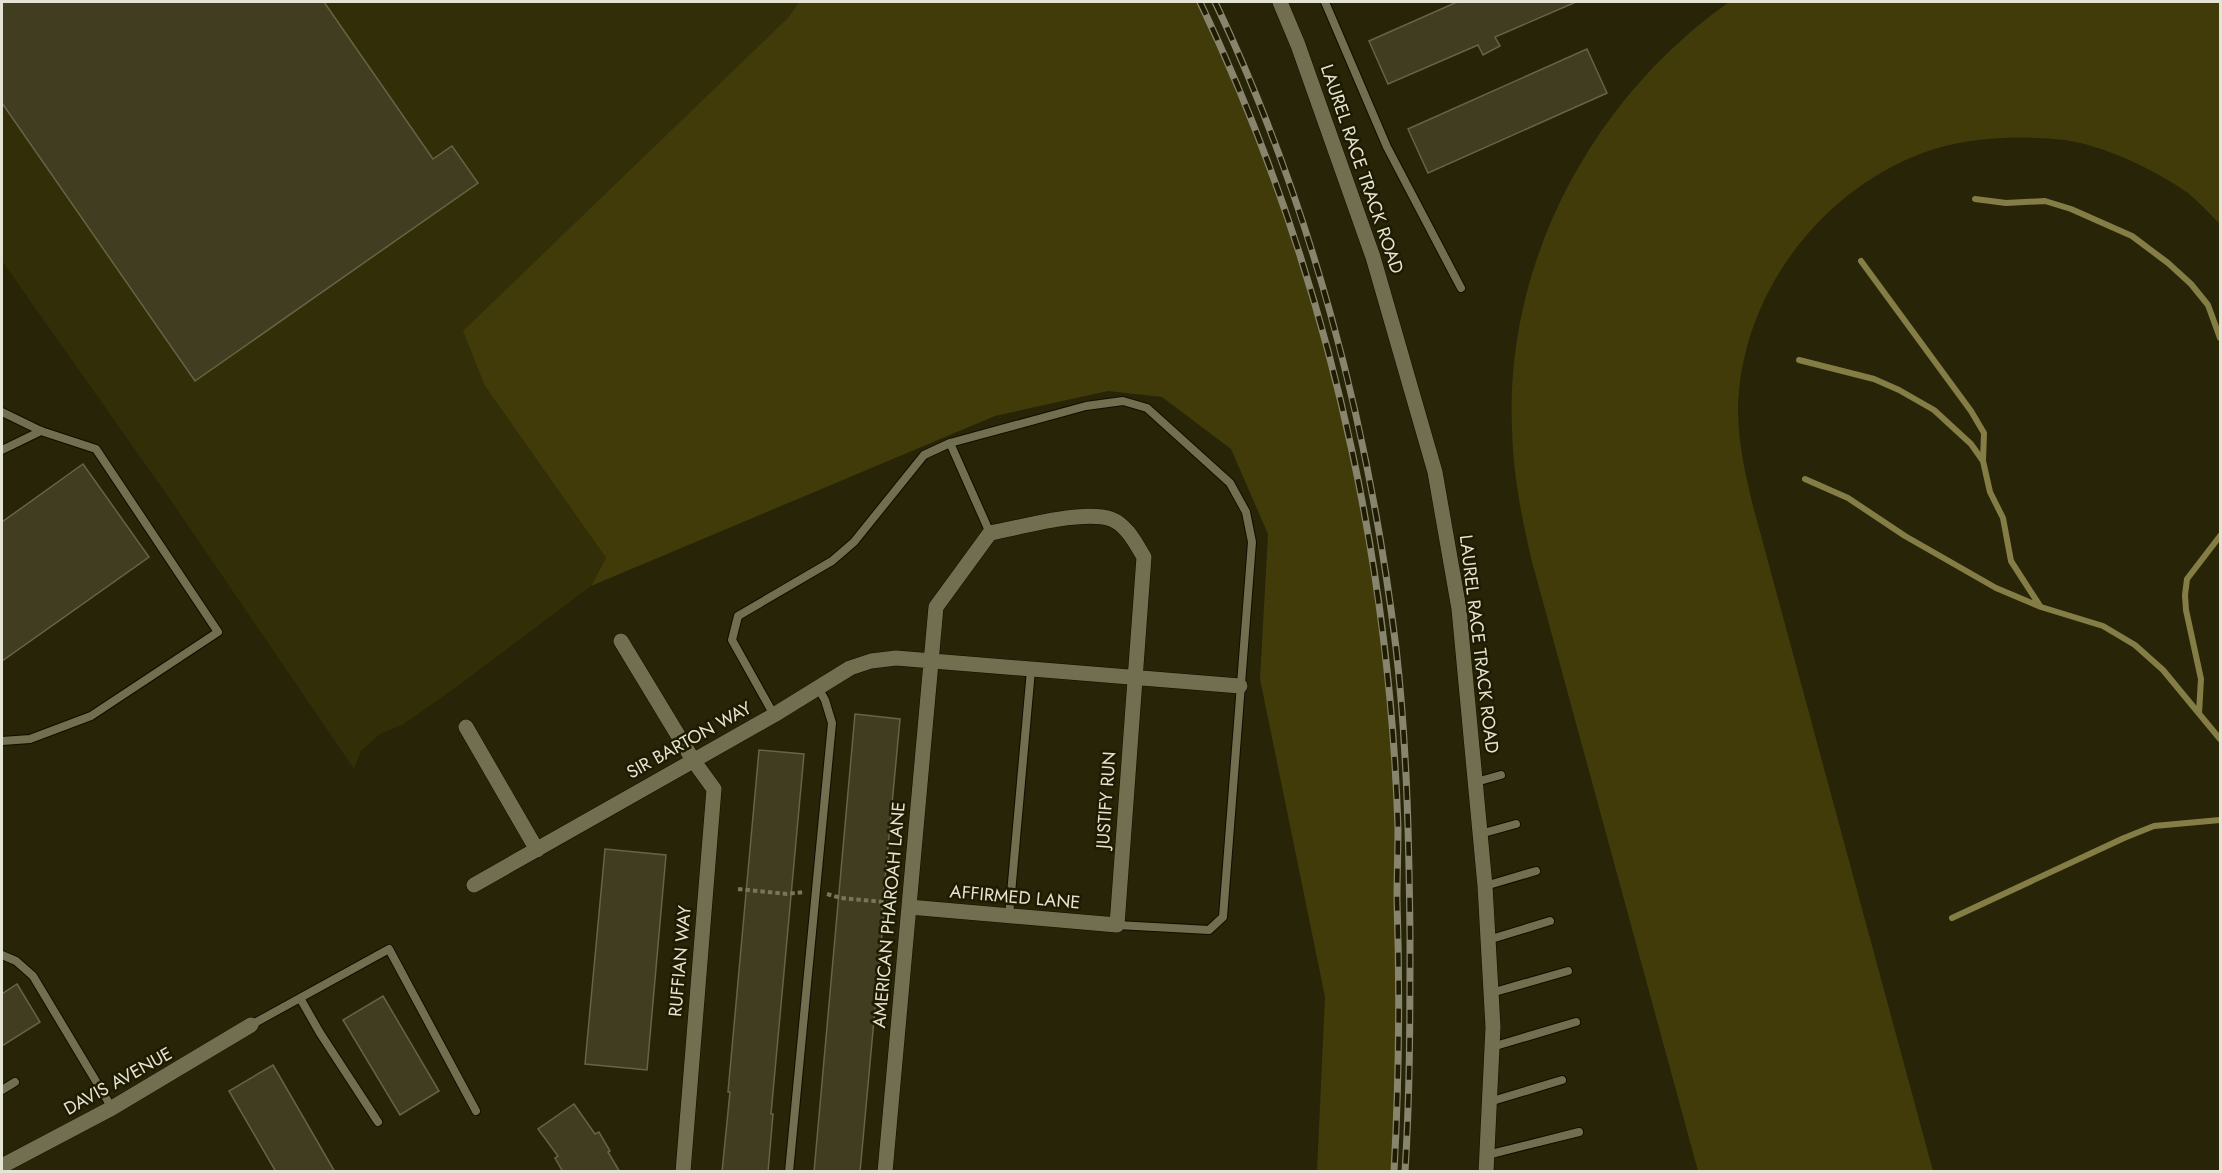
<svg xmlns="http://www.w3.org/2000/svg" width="2222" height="1173" font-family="Jost,sans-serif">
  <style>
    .built { fill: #322e07 }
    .green { fill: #413b0a }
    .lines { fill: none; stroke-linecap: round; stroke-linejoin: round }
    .stream { stroke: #847e46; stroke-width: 6 }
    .building { fill: #403d20; stroke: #676446; stroke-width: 1.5 }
    .service-casing { stroke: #110d00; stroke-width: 10 }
    .minor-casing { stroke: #110d00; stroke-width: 16 }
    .path { stroke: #78755d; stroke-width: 4; stroke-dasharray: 4.5 3; stroke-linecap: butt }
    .service { stroke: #726f50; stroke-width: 8 }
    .minor { stroke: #726f50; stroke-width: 15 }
    .rail-casing { stroke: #88856f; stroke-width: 7 }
    .rail { stroke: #1e1b01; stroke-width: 4.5; stroke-dasharray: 14; stroke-linecap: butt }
    .labels { text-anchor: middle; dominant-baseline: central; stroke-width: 5; stroke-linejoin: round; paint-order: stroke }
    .street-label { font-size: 18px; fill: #e5e3d3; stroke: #1e1b01 }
  </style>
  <rect width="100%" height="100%" fill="#282407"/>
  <!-- built -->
  <path class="built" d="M2 2H799L788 18 485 386 606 558 591 586 451 691 402 725 380 734 361 751 354 769 174 505 2 261Z"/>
  <!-- green -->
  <path class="green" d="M799 2H1198C1221 53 1247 104 1266 156 1300 253 1329 352 1352 451 1367 515 1375 583 1383 648 1402 822 1403 997 1394 1171H1317L1325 997 1260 679 1268 534 1231 449 1162 397 1108 391 995 416 591 586 606 558 485 386 463 331 788 18Z
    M1729 2H2220V224C2210 214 2199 202 2188 193 2155 170 2104 145 2064 140 2017 135 1965 137 1920 154 1817 194 1741 297 1738 408 1738 442 1745 473 1753 506L1933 1171H1698L1531 558C1521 514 1513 473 1512 428 1505 260 1594 97 1729 2Z"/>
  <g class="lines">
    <!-- stream -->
    <path class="stream" d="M1975 199 2006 203 2045 201 2071 209 2132 236 2168 263 2191 284 2208 305 2220 338
      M1861 261 1971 411 1984 433 1983 461
      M1799 360 1874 379 1899 390 1934 410 1971 444 1983 461 1990 492 2003 518 2011 561 2040 606
      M1805 479 1848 498 1905 536 1996 588 2041 607 2103 626 2135 645 2163 670 2220 739
      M2199 713 2201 679 2186 610 2185 595 2187 579 2220 536
      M1952 918 2124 838 2154 826 2220 820"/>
  </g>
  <!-- building -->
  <path class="building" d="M2 2H324L433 159 452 146 478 183 195 381 2 103Z
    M1457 2H1576L1495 37 1500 46 1483 55 1478 45 1388 84 1369 41Z
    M1587 49 1607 93 1428 173 1408 129Z
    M83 464 149 557 2 661V522Z
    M855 714 900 719 882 911H884L860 1172H814Z
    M759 750 804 754 771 1114H773L768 1172H722L730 1092H728Z
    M605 849 666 855 647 1070 585 1064Z
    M17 984 40 1022 2 1046V994Z
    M383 996 439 1091 400 1115 343 1020Z
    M273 1065 335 1172H276L229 1091Z
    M574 1104 595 1134 599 1132 610 1151 608 1152 620 1172H563L555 1158 558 1156 538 1129Z"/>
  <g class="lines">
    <defs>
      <path id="service" d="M1325 2 1387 147 1461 288
        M2 412 41 431 96 449 218 632 91 716 30 739 2 741
        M950 443 990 533
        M2 450 41 431
        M774 715 732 640 738 616 832 561 854 542 924 455 950 443 1086 406 1123 401 1147 408 1230 483 1246 512 1252 542 1223 917 1209 930 1117 925
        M1476 782 1501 775
        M1480 834 1516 824
        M1485 886 1536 871
        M1009 916 1031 670
        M1488 940 1550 921
        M2 955 16 961 33 976 112 1108
        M1491 993 1568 971
        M300 998 320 1033 378 1122
        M251 1025 389 949 476 1111
        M1492 1047 1576 1022
        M2 1090 15 1082
        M1489 1102 1562 1080
        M1487 1155 1579 1132
        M789 1172 832 723 825 700 818 688"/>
      <path id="minor" d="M1280 2 1298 45 1373 257 1435 472 1459 609 1485 886 1493 1027 1486 1172
        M621 641 693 760 714 789 683 1172
        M466 727 537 850
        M474 885 774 715 850 668 871 661 896 658 1240 686
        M2 1166 112 1108 251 1025
        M885 1172 936 607 990 533C1019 528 1083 509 1111 519 1127 525 1136 544 1144 557L1117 925 909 907"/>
    </defs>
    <!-- service casing -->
    <use href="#service" class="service-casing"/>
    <!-- minor casing -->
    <use href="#minor" class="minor-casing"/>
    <!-- path -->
    <path class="path" d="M738 889 787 894 804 892
      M827 894 841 898 894 903"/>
    <!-- service -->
    <use href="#service" class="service"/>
    <!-- minor -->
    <use href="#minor" class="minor"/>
    <defs>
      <path id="rail" d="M1200 2C1268 145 1319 297 1352 451 1378 572 1394 705 1398 828 1398 852 1397 876 1397 900 1400 991 1399 1081 1394 1172
        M1215 2C1311 204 1369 426 1396 648 1407 744 1409 840 1410 937 1410 1015 1410 1093 1405 1172"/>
    </defs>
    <!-- rail casing -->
    <use href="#rail" class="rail-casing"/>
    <!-- rail -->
    <use href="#rail" class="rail"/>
  </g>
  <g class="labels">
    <!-- street labels -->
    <g class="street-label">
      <text transform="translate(1362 169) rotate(71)">LAUREL RACE TRACK ROAD</text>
      <text transform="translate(1479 644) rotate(83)">LAUREL RACE TRACK ROAD</text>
      <text transform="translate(689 740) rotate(-29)">SIR BARTON WAY</text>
      <text transform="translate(1106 800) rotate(-86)">JUSTIFY RUN</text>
      <text transform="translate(1015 897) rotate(5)">AFFIRMED LANE</text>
      <text transform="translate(889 915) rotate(-85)">AMERICAN PHAROAH LANE</text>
      <text transform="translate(680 961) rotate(-85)">RUFFIAN WAY</text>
      <text transform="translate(118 1081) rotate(-29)">DAVIS AVENUE</text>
    </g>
  </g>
  <!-- border -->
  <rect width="2222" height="1173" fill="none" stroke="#e5e3d3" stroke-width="6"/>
</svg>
